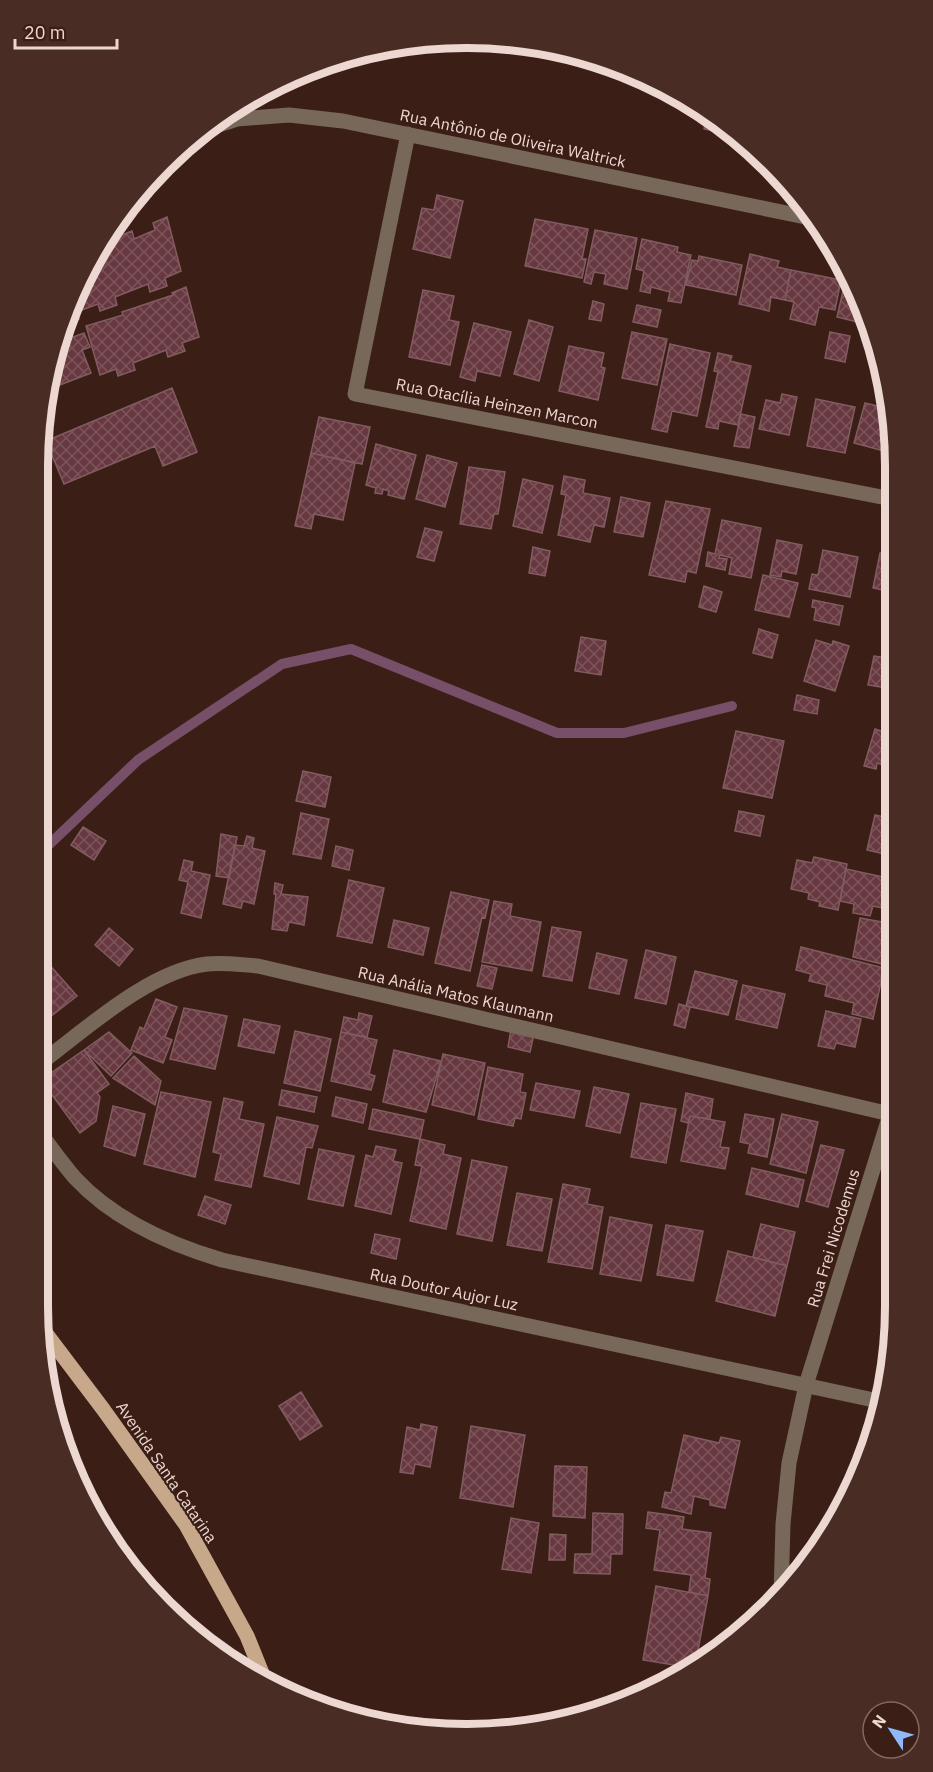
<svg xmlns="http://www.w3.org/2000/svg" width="933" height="1772" font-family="'IBM Plex Sans',sans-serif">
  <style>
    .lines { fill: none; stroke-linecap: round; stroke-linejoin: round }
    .stream { stroke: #784f68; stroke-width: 10 }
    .building { fill: url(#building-cross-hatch); stroke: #815c60; stroke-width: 1.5 }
    .minor { stroke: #776859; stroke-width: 15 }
    .major { stroke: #c8a88a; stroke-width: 15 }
    .labels { text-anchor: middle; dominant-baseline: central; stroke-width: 4.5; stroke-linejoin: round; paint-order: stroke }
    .street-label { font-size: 16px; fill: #ecd7d1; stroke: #3b1e15 }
    .rim { fill: none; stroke: #ecd7d1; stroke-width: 8 }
  </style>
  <defs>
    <pattern id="building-cross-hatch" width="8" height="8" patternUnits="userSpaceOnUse" patternTransform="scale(1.5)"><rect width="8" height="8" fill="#673840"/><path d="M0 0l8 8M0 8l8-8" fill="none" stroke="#7d545b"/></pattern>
  </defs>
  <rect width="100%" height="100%" fill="#3b1e15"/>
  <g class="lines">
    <!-- stream -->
    <path class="stream" d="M38 855 138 760 282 664 351 649 557 733H624L732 706"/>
  </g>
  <!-- building -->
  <path class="building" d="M707 115 729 131V134L704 129Z
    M437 195 463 201 450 258 413 249 422 208 434 210Z
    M167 217 181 271 165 278 167 286 150 292 148 284 115 297 117 305 100 311 98 304 82 310 77 290 82 276 97 253 105 250 103 242 132 231 134 239 155 230 153 223Z
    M535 219 588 229 582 259H586L582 278 525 266Z
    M595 230 637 238 627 289 604 284 606 274 594 272 591 284 584 282Z
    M642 239 678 247 677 252 691 255 681 303 668 301 670 292 651 287 650 293 640 291 644 271 636 269Z
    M750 254 779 261 777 267 791 270 785 300 771 297 769 311 739 304Z
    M699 256 742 265 736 295 686 285 692 260 698 261Z
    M791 270 841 280 835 310 819 307 815 325 790 319 794 302 785 300Z
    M846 278 849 279 863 303 869 325 837 317Z
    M186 287 199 337 182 343 185 351 168 357 166 350 133 363 135 370 118 376 116 369 100 375 86 326 123 315 122 312 173 295 172 293Z
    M423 290 454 296 449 320 459 322 450 365 409 357Z
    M73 301 79 319 64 325Z
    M593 301 604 304 601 321 589 319Z
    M637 305 661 310 657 327 633 322Z
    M529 320 553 327 539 381 514 374Z
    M474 323 511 332 500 376 477 371 475 381 460 377Z
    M632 332 667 339 657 385 622 378Z
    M830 332 850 336 845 362 825 358Z
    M84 333 90 347 82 350 91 373 52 388 50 382 48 383 52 356 57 343Z
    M670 344 710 353 697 416 672 411 667 432 652 429Z
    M569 346 604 353 601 367 605 368 598 400 559 391Z
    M718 353 732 356 730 361 751 366 738 425 719 421 718 429 706 427 718 372 714 371Z
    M172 388 197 452 163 466 155 446 64 484 46 441Z
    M782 394 797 397 789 435 759 429 766 400 780 403Z
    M816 399 855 407 845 453 807 446Z
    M865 403 891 409 892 437 888 452 854 443Z
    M741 414 755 417 749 448 734 446Z
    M319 417 370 427 362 464 311 453Z
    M376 444 416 455 404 499 388 495 389 491 383 489 382 494 375 493 376 488 366 485Z
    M311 453 355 463 343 520 314 514 311 529 295 526Z
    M427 455 457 463 445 507 416 499Z
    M469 467 505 472 498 514H494L491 529 460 524Z
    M564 476 585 480 583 493 610 498 604 527 594 525 590 542 558 535 566 495 561 494Z
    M523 479 553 486 542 533 513 526Z
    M621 497 650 503 643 537 614 532Z
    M666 501 710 509 696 573 687 571 685 582 649 575Z
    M722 520 761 528 751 578 729 574 732 558 720 555 719 558 727 559 725 570 706 566 708 552 715 554Z
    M425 528 442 532 434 561 417 557Z
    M777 540 802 545 796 574 782 571 781 577 770 575Z
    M533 547 550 551 545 576 529 573Z
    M823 550 858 557 850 597 809 589 812 574 818 575Z
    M880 553 892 555V592L873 588Z
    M763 575 798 583 789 617 755 610Z
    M704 586 722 592 716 612 699 607Z
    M813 600 843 606 839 625 814 620 816 608 812 607Z
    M759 629 778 635 772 658 753 653Z
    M581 637 606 641 601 675 575 671Z
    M816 640 832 645 833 641 849 646 835 691 804 681Z
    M874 656 893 659V689L868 685Z
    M797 695 819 700 817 714 794 710Z
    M875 729 893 735V768L877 763 876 769 864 766Z
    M736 731 784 741 772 798 723 788Z
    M303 771 331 777 325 807 296 801Z
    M739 811 764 816 760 836 735 831Z
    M301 813 329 819 321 859 293 854Z
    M875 815 893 819V856L867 850Z
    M83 827 106 841 94 860 71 845Z
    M221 834 237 837 229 878 216 876Z
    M247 836 254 838 252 848 265 851 254 904 243 901 241 908 223 904 235 845 244 846Z
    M336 846 353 850 349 870 332 866Z
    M814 857 847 864 838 910 819 906 820 902 808 899 809 893 791 889 797 860 812 863Z
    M184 860 193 862 191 871 210 875 201 918 181 913 188 882 179 880Z
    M846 869 893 879V910L873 906 870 916 853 913 854 904 840 901Z
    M349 880 384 888 372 943 337 936Z
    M275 883 283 885 281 894 308 897 304 925 289 922 287 931 272 929 276 894H274Z
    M451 892 489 900 485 918 482 917 470 971 435 963Z
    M494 901 512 904 510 916 541 922 532 971 482 962Z
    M860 918 893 924V963L887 962 886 965 853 957Z
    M394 920 429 928 423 955 388 947Z
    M552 927 581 932 572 981 543 976Z
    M109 928 133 949 119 966 95 945Z
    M801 947 884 968 873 1019 852 1014 854 1003 825 996 827 985 809 981 811 974 796 970Z
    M646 950 676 957 666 1004 635 998Z
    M597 953 627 960 619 994 589 988Z
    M47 962 77 996 50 1017 38 1003V970Z
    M482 965 497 968 492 989 477 986Z
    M695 971 737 981 728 1015 686 1006Z
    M743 985 785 994 777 1028 736 1019Z
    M156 999 177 1007 165 1037 172 1040 163 1063 131 1050 140 1027 144 1029Z
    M679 1004 690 1007 685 1028 674 1025Z
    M184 1008 227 1016 215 1069 170 1059Z
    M826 1011 861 1019 855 1047 836 1043 834 1049 818 1046Z
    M359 1013 372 1016 367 1037 341 1032 344 1017 358 1020Z
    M244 1019 280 1026 274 1053 238 1046Z
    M511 1029 534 1034 530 1052 508 1047Z
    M295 1031 331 1039 320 1091 284 1083Z
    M109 1032 132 1053 111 1076 84 1050Z
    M341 1032 377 1040 369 1074 375 1076 371 1090 331 1081Z
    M84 1050 109 1084 97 1093 100 1097 96 1121 80 1133 41 1080Z
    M394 1050 441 1061 426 1112 383 1102Z
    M443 1054 485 1063 474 1115 432 1105Z
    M134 1056 161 1081 155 1105 113 1078Z
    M488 1067 523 1074 520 1092 526 1093 521 1119 515 1118 513 1126 478 1119Z
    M536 1083 580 1091 574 1118 530 1110Z
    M594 1087 629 1094 620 1133 586 1126Z
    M282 1090 317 1097 314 1112 279 1105Z
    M161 1092 211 1102 195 1177 144 1164Z
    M686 1093 713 1099 710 1119 690 1116 688 1123 681 1121Z
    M336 1097 367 1104 363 1123 332 1116Z
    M224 1098 243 1102 239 1119 264 1124 251 1187 215 1180 221 1154 213 1152Z
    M641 1103 676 1109 666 1163 631 1157Z
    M113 1106 145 1114 135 1156 104 1146Z
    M373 1109 424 1120 420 1139 369 1129Z
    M745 1114 774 1119 767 1157 748 1153 750 1144 740 1142Z
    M782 1114 818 1122 806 1173 770 1164Z
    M690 1116 725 1122 720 1147 729 1148 725 1169 681 1161Z
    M277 1117 318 1126 312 1148 306 1147 299 1184 264 1176Z
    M420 1139 445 1145 443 1154 461 1158 446 1229 410 1221 422 1166 415 1165Z
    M821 1145 844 1150 828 1207 806 1201Z
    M376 1146 396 1150 393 1161 402 1163 391 1214 355 1206 366 1155 373 1157Z
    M319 1149 354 1156 343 1206 308 1199Z
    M472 1160 507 1167 492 1241 457 1234Z
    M752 1168 804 1180 798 1207 746 1194Z
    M563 1184 590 1189 587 1204 603 1207 592 1269 548 1262Z
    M517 1193 552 1199 542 1251 507 1245Z
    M205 1196 231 1205 225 1224 198 1215Z
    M610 1217 652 1225 641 1281 600 1274Z
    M761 1224 795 1232 787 1266 753 1257Z
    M666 1225 703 1231 693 1281 657 1275Z
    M375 1234 400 1239 396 1259 371 1253Z
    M728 1251 787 1266 775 1316 716 1301Z
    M301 1392 322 1426 300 1440 279 1406Z
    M421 1424 437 1427 430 1467 415 1464 413 1474 400 1472 407 1427 420 1430Z
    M471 1426 525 1435 513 1507 460 1498Z
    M684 1435 719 1443 721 1437 740 1441 725 1508 710 1505V1500L694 1496 691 1514 662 1507 665 1492 671 1493Z
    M555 1466 587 1467 585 1518 553 1516Z
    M648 1512 684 1517 682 1529 711 1533 705 1578 710 1579 708 1596 689 1592 691 1575 654 1570 660 1530 646 1528Z
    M593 1513 623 1514 622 1554H611L610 1574 574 1573 575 1554H592Z
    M511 1518 539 1523 531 1573 502 1569Z
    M550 1534 566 1535 565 1560H549Z
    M656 1586 708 1596 696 1661 686 1667 643 1660Z"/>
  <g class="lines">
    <!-- minor -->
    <path class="minor" d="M203 130 237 119 289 115 343 121 815 219
      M408 134 355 394 892 499
      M38 1065C84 1031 148 971 207 964 223 962 242 965 258 966L890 1114
      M38 1130C50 1146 62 1163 75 1178 114 1220 168 1244 222 1260L883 1402
      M781 1595 783 1524 789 1463 806 1385 894 1102"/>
    <!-- major -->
    <path class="major" d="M41 1327 103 1409 186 1525 247 1636 264 1678"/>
  </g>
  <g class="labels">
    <!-- street labels -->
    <g class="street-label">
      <text transform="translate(513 138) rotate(12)">Rua Antônio de Oliveira Waltrick</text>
      <text transform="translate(497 403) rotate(11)">Rua Otacília Heinzen Marcon</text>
      <text transform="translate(456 994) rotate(13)">Rua Anália Matos Klaumann</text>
      <text transform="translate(833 1238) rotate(-73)">Rua Frei Nicodemus</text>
      <text transform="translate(444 1289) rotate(12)">Rua Doutor Aujor Luz</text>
      <text transform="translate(167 1472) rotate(56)">Avenida Santa Catarina</text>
    </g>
  </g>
  <!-- crop -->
  <path d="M0 0H933V1772H0ZM466 48H467A418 418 0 0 1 885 466V1306A418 418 0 0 1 467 1724H466A418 418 0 0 1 48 1306V466A418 418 0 0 1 466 48Z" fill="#492d24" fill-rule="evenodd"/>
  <path class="rim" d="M466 48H467A418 418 0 0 1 885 466V1306A418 418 0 0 1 467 1724H466A418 418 0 0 1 48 1306V466A418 418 0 0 1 466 48Z"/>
  <!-- north arrow -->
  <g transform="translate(891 1730) rotate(306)"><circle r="28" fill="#3b1e15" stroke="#826860" stroke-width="1.5"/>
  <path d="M0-4.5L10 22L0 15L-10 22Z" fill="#8fb8fd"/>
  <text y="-9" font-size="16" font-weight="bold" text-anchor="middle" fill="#ecd7d1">N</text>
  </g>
  <!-- scale -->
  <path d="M15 39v9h102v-9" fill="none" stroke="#ecd7d1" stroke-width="3"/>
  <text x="24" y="39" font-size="18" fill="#ecd7d1" stroke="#3b1e15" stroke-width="4.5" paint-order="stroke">20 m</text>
</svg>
